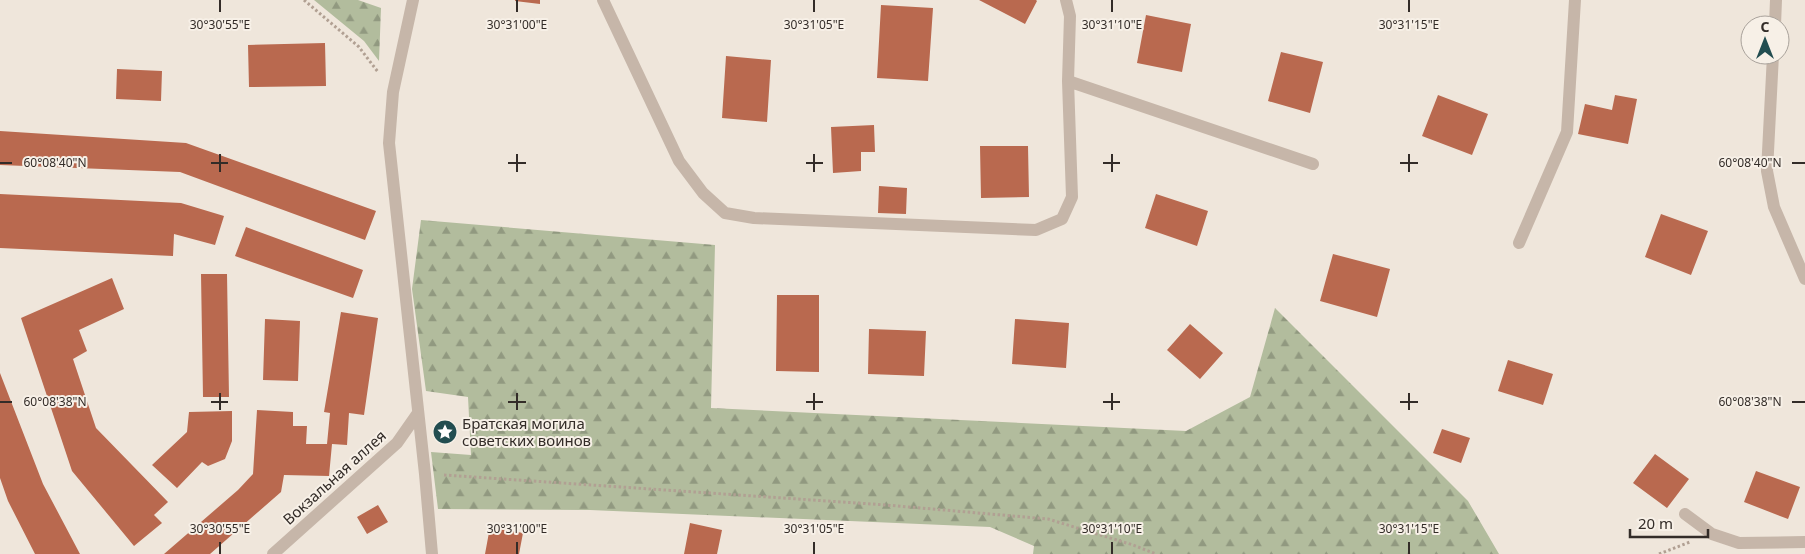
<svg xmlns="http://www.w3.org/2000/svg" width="1805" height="554" font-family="'Noto Sans',sans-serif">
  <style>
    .forest { fill: url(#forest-firs) }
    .building { fill: #b9694f }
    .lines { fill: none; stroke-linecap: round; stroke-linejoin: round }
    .path { stroke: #b1a093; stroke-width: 3; stroke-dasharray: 2.5 2.5; stroke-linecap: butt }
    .lane { stroke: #c6b6a9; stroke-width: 12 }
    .street { stroke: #c6b6a9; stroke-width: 12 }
    .ticks { fill: none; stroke: #332c28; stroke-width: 2 }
    .labels { text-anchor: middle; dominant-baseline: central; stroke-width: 4; stroke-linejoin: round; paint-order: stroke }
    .poi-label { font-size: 15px; fill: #332c28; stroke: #f7f0e7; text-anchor: start }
    .street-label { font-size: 15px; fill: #332c28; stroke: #f7f0e7 }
    .ticks-label { font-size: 12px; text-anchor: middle; fill: #332c28; stroke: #f7f0e7; stroke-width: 4; stroke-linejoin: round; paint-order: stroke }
  </style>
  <defs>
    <pattern id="forest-firs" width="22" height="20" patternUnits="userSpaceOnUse" patternTransform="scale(1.25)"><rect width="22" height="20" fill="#b2bc9d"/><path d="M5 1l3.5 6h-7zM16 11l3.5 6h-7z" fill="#919980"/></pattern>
  </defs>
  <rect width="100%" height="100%" fill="#efe6db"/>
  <!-- forest -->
  <path class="forest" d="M314 0H358L381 8 379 61 364 41Z
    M421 220 715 245 711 408 1186 431 1250 397 1275 308 1468 501 1499 554H1033L1034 546 990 527 590 510 438 509 431 452 471 455 468 397 426 391 412 289Z"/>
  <!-- building -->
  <path class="building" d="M515 0H540V4L515 1Z
    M979 0H1036L1037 1 1025 24Z
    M881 5 933 8 928 81 877 78Z
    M1146 15 1191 24 1182 72 1137 63Z
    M325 43 326 86 249 87 248 45Z
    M1281 52 1323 62 1310 113 1268 101Z
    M726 56 771 60 767 122 722 118Z
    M117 69 162 71 161 101 116 99Z
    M1438 95 1488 114 1472 155 1422 136Z
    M1615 95 1637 99 1628 144 1578 134 1585 104 1612 110Z
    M874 125 875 152H861V171L833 173 831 127Z
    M0 131 186 143 376 211 365 240 180 172 0 165Z
    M980 146H1028L1029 197 981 198Z
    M879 186 907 188 906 214 878 213Z
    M0 194 181 203 224 216 215 245 174 234 173 256 0 248Z
    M1156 194 1208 211 1197 246 1145 228Z
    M1661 214 1708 231 1691 275 1645 257Z
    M246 227 363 270 353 298 235 256Z
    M1333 254 1390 269 1377 317 1320 301Z
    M201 274H227L229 397H203Z
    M112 278 124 309 79 330 87 351 73 359 96 428 168 502 154 515 162 523 134 546 72 471 21 318Z
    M777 295H819V372L776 371Z
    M341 312 378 318 364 415 349 413 347 445 332 444 329 476 284 475 281 492 210 554H164L238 490 253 474 257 410 293 412V426H307L306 444H327L330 413 324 412Z
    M265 319 300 321 298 381 263 380Z
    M1015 319 1069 323 1066 368 1012 364Z
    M1190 324 1223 353 1200 379 1167 350Z
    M869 329 926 331 924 376 868 374Z
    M1508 360 1553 374 1543 405 1498 391Z
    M0 373 43 484 80 554H35L8 501 0 478Z
    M232 411V441L225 459 208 466 202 462 177 488 152 465 187 432 189 412Z
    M1442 429 1470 438 1461 463 1433 453Z
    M1655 454 1689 479 1667 508 1633 483Z
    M1756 471 1800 487 1788 519 1744 502Z
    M378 505 388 522 367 534 357 517Z
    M690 523 722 530 717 554H684Z
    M490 527 523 533 519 554H485Z"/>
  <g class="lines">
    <!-- path -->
    <path class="path" d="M304 0 359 47 378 72
      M444 475 886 505 1048 519 1133 545 1156 554
      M1659 554 1690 542"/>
    <!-- lane -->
    <path class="lane" d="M603 0 679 161 703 193 725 213 754 218 1036 230 1062 219 1072 197 1068 81 1070 16 1066 0
      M1068 81 1313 164"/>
    <!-- street -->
    <path class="street" d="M413 0 393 92 389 143 425 474 432 554
      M1775 25 1776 0
      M1773 55 1767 171 1774 207 1805 279
      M1519 243 1567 132 1575 0
      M1685 514 1712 534 1739 543 1805 542
      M273 554 397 443 418 413"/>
  </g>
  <!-- ticks -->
  <path class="ticks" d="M220 0V12M517 0V12M814 0V12M1112 0V12M1409 0V12M220 154V172M517 154V172M814 154V172M1112 154V172M1409 154V172M0 163H12M211 163H228M508 163H526M806 163H823M1103 163H1120M1400 163H1418M1792 163H1805M220 393V410M517 393V410M814 393V410M1112 393V410M1409 393V410M0 402H12M211 402H228M508 402H526M806 402H823M1103 402H1120M1400 402H1418M1792 402H1805M220 542V554M517 542V554M814 542V554M1112 542V554M1409 542V554"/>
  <!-- icons -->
  <defs>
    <symbol id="sight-disc" viewBox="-11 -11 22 22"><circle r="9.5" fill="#224d50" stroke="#f7f0e7"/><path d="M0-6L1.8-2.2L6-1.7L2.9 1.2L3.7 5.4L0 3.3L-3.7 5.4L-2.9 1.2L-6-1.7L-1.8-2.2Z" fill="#fff"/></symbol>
  </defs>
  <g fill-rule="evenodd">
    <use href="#sight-disc" x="431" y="418" width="28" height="28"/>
  </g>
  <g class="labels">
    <!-- poi labels -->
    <g class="poi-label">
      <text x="462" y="423">Братская могила<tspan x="462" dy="17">советских воинов</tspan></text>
    </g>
    <!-- street labels -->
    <g class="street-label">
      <text transform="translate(334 477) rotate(-42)">Вокзальная аллея</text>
    </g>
  </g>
  <g class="ticks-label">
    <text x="220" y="29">30°30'55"E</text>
    <text x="517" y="29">30°31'00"E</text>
    <text x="814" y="29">30°31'05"E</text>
    <text x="1112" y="29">30°31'10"E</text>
    <text x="1409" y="29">30°31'15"E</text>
    <text x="55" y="167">60°08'40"N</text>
    <text x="1750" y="167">60°08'40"N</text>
    <text x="55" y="406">60°08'38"N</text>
    <text x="1750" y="406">60°08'38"N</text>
    <text x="220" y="533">30°30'55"E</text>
    <text x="517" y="533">30°31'00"E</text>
    <text x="814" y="533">30°31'05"E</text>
    <text x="1112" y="533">30°31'10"E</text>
    <text x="1409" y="533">30°31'15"E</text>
  </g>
  <!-- north arrow -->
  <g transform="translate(1765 40)"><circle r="24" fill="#f7f0e7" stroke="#a9a29b"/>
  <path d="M0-4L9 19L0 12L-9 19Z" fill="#224d50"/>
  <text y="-8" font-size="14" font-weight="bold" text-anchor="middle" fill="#332c28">С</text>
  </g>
  <!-- scale -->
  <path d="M1630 529v8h78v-8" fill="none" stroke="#332c28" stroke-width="2.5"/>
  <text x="1638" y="529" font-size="15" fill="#332c28" stroke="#f7f0e7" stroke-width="4" paint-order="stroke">20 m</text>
</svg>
